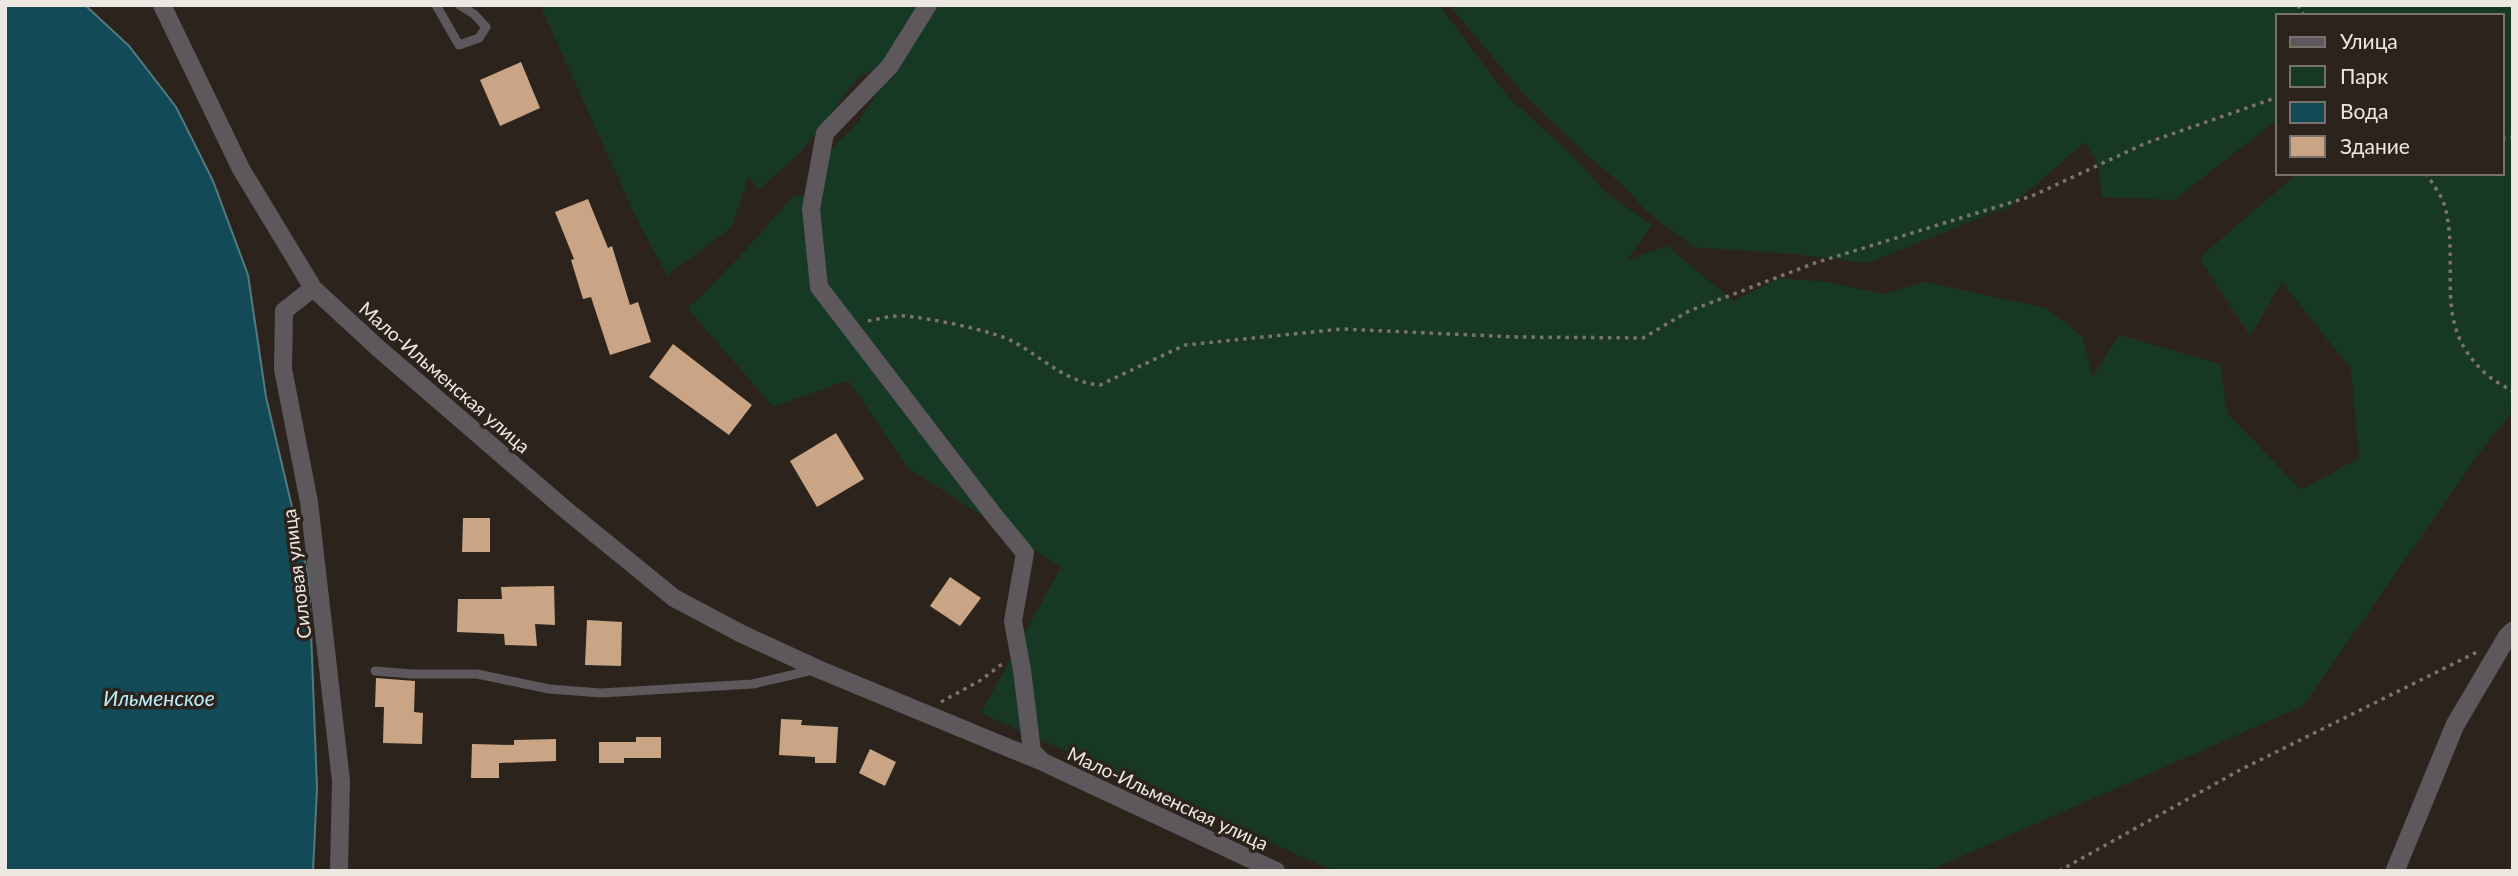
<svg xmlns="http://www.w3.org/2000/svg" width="2518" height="876" font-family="Lato,sans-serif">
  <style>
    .green { fill: #183826 }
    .water { fill: #124a57; stroke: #547981; stroke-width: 2 }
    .building { fill: #c9a586 }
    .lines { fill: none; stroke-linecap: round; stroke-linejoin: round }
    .path { stroke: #7b746e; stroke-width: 3.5; stroke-dasharray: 3.5 5; stroke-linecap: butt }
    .service { stroke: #5c585c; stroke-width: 9 }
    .minor { stroke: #5c585c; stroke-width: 18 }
    .tertiary { stroke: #5c585c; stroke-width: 19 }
    .labels { text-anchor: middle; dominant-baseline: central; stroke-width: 7; stroke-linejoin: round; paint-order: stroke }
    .street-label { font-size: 19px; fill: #ede7e2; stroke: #2c241c }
    .water-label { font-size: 21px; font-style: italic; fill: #baecf9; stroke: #2c241c }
  </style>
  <rect width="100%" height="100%" fill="#2c241c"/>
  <!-- green -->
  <path class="green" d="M540 5H1439L1508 97 1577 160 1606 193 1652 225 1627 260 1667 246 1733 301 1780 278 1827 282 1883 294 1925 282 2046 308 2082 336 2093 377 2119 335 2220 364 2227 413 2301 490 2359 458 2351 369 2282 282 2250 336 2199 258 2298 173H2502V16H2278V119L2174 200 2102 197 2098 164 2085 142 2011 206 1867 263 1794 254 1694 247 1646 211 1625 187 1581 150 1521 91 1449 5H2513V411L2480 452 2303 706 1928 871H1334L981 713 1061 567 907 467 848 380 773 407 688 309 745 251 793 196 818 194 816 165 858 122 905 52 858 78 801 152 758 190 749 176 731 228 667 275 634 213Z"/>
  <!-- water -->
  <path class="water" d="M5 5H85L129 46 176 107 213 181 248 275 266 397 309 579 317 788 313 871H5Z"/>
  <!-- building -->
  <path class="building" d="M521 62 540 108 500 126 480 80Z
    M588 199 608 248 612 246 630 305 638 302 651 342 610 355 591 297 583 299 571 260 574 259 555 212Z
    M673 344 752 405 729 435 649 377Z
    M836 433 864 479 817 507 790 461Z
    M463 518H490V552H462Z
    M950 577 981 598 960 626 930 606Z
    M554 586 555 625 535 624 537 646 505 645 504 634 457 632 458 599H502L501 587Z
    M587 620 622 622 621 666 585 665Z
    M376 678 415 681 414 712 423 713 422 744 383 743 384 707H375Z
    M781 719 802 720 801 725 838 727 836 763H815V757L779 755Z
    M636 737H661V758H624V763H599V742H636Z
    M556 739V761L499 763V778H471L472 744 514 745V740Z
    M870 749 896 762 885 786 859 773Z"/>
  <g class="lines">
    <!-- path -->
    <path class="path" d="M2298 5 2304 16
      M2502 138 2513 137
      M2426 173C2433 185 2444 198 2446 211 2459 270 2433 323 2482 370 2490 379 2503 385 2513 392
      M868 321C879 319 893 315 905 316 929 318 995 331 1014 342 1043 358 1065 382 1100 385L1185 345 1342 329 1516 337 1643 338 1689 311 1815 263 2032 196 2146 143 2278 97
      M941 702 981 680 1002 664
      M2059 871 2240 770 2477 652"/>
    <!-- service -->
    <path class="service" d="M436 5 459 45 479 38 486 27 474 14 459 5
      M375 671 412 674H477L549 689 601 693 753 684 813 670"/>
    <!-- minor -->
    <path class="minor" d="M162 5 241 169 313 288 378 348 566 510 674 598 742 634 818 669 1043 762 1276 871
      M928 5 890 66 825 133 811 209 819 287 993 514 1025 553 1013 621 1022 670 1032 751 1043 762
      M313 288 284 311 283 369 309 502 341 781 339 871"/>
    <!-- tertiary -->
    <path class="tertiary" d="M2395 871 2455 725 2507 637 2513 631"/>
  </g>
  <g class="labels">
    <!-- street labels -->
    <g class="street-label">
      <text transform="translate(445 377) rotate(41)">Мало-Ильменская улица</text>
      <text transform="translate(296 574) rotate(-97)">Силовая улица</text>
      <text transform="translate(1168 798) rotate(25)">Мало-Ильменская улица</text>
    </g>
    <!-- water labels -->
    <g class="water-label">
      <text x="159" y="697">Ильменское</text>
    </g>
  </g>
  <!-- border -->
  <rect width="2518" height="876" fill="none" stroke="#ede7e2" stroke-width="14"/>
  <!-- legend -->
  <rect x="2276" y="14" width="228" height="161" fill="#2c241c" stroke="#79726b" stroke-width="2"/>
  <rect x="2290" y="37" width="35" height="10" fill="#5c585c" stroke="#79726b" stroke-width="2"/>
  <text x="2340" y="49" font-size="21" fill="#ede7e2">Улица</text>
  <rect x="2290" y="66" width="35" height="21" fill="#183826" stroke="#79726b" stroke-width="2"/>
  <text x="2340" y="84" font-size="21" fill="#ede7e2">Парк</text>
  <rect x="2290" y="102" width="35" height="21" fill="#124a57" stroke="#79726b" stroke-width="2"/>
  <text x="2340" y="119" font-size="21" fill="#ede7e2">Вода</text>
  <rect x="2290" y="136" width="35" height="21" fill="#c9a586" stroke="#79726b" stroke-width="2"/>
  <text x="2340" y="154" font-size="21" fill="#ede7e2">Здание</text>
</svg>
